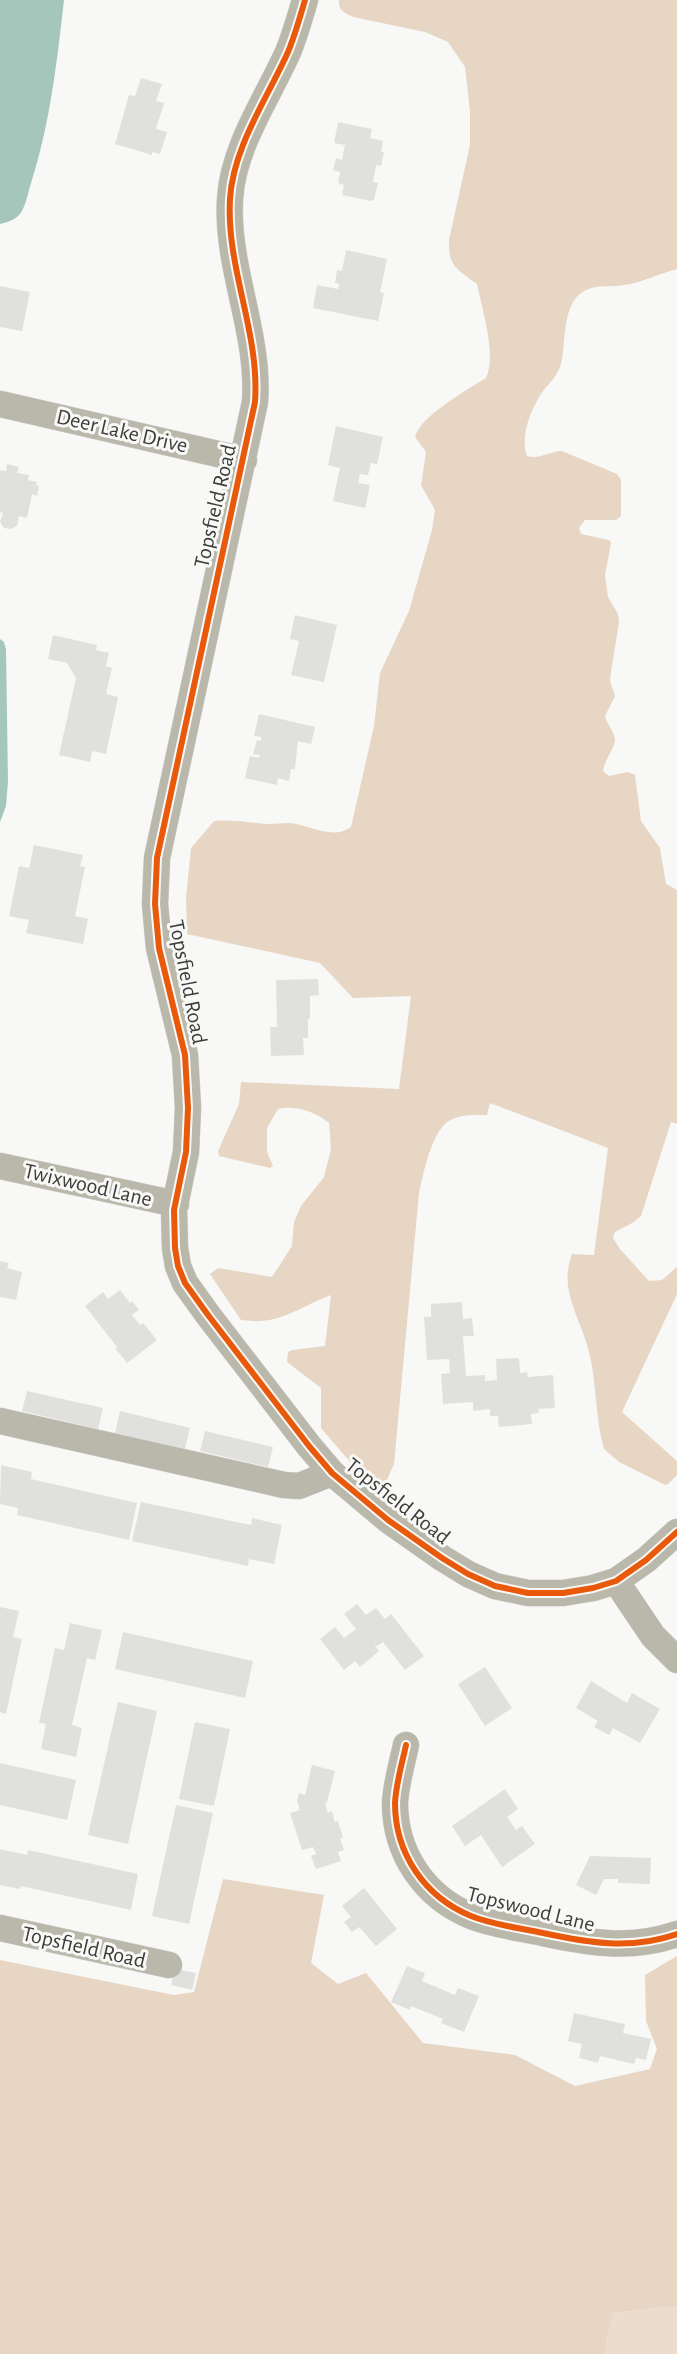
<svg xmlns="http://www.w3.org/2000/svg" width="677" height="2354" font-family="'Alegreya Sans',sans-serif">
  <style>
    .green { fill: #ebdcce }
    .forest { fill: #e8d6c4 }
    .water { fill: #a5c7bb }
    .building { fill: #e0e0df }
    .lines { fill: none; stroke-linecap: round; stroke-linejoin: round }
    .minor-casing { stroke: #d2d3d1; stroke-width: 27 }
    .minor { stroke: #bab7ab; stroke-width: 26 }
    .cycleway-casing { stroke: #f8f9f6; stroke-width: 10 }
    .cycleway { stroke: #e8590c; stroke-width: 6 }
    .labels { text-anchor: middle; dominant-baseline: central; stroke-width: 6; stroke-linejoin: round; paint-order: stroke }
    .street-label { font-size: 22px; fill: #3c3d3b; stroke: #f8f9f6 }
  </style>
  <rect width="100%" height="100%" fill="#f8f8f7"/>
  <!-- green -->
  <path class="green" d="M677 2306V2354H604L613 2313Z"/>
  <!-- forest -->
  <path class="forest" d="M339 0H677V269C660 273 642 283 624 285 608 288 594 283 580 294 562 308 566 344 561 364 557 378 548 383 541 394 530 411 520 437 527 456 540 460 549 451 562 451L617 474 621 480V516L616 520H585L579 528 581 534 609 540 611 543 605 575 608 597 618 614 619 622 611 672 610 681 615 696 605 716C607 724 614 731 615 739 615 749 605 758 603 771L609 776 628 772 635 775 641 821 660 848 666 884 677 890V1124L671 1122 641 1216 634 1222 615 1232 613 1238 620 1249 649 1281 662 1280 677 1267V1294L622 1412 677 1461V1475L668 1484 665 1485 619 1462 604 1449C595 1418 597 1384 589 1352 581 1318 558 1290 572 1254L594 1255 608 1148 490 1103 487 1115C474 1115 457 1114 446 1123 431 1136 423 1174 419 1193L394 1464 383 1489 357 1470 321 1428V1388L287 1362 288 1352 293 1350 325 1346 331 1295C297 1308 279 1326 241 1320L210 1274 218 1268 272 1277 292 1246 294 1222 301 1206 324 1177 331 1149 329 1123C316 1112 295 1105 278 1109L267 1128V1152L273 1166 270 1168 219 1156 218 1151 239 1104 241 1082 399 1089 411 996 353 998 320 963 187 934 186 897 191 848 214 821C233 819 250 823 269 824 276 824 282 823 288 823 309 824 332 841 351 827L374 726 380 673 409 611 432 530 435 510 421 485 426 452 415 437C420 416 467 390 486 378 497 355 482 309 477 284 457 269 448 267 449 240L470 145V111L465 67 448 42 425 32 353 17C344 13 338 10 339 0Z
    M223 1879 324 1895 311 1963 338 1984 366 1973 423 2043 515 2055 575 2086 650 2069 657 2049 646 2021 645 1975 677 1956V2306L613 2313 604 2354H0V1960L174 1995 194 1992Z"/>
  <!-- water -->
  <path class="water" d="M0 0H64C57 62 50 124 31 183 28 192 26 206 20 214 15 220 8 222 0 224Z
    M0 639 4 642 6 649 8 782 6 806 0 822Z"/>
  <!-- building -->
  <path class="building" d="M141 78 162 84 156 101 164 103 156 129 167 132 160 154 152 152V155L115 144 129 95 135 96Z
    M338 122 372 129 370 138 383 141 381 152H384L381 166 376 165 373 182 378 183 374 200 371 201 342 195 344 185 338 183 340 172 333 170 336 158 342 160 345 145 334 143Z
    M346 250 387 259 380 292 384 293 378 321 313 308 317 285 338 289 339 284 335 283 337 270 342 271Z
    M0 286 30 292 22 331 0 327Z
    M336 426 383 437 377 464 371 463 368 475 360 474 358 483 370 485 365 508 333 501 340 468 328 465Z
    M7 464 19 467 17 473 29 475 28 480 37 482 36 485 39 486 37 496 32 494 27 518 19 516 17 526 11 529 4 528 0 522 3 513 0 512V470L6 471Z
    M295 615 337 625 324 682 291 675 299 641 290 639Z
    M53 635 97 645 96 650 109 653 106 666 112 668 106 694 118 697 106 754 92 751 90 762 59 755 76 678 67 663 48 659Z
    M259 714 315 727 311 744 298 741 295 769H291L289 781 278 778 277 785 245 778 250 756 259 758 260 755 253 754 257 740 261 741V737L254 736Z
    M34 845 83 855 80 866 85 867 75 916 88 919 83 944 26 933 29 920 9 916 19 866 29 868Z
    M318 979 319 995 310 996V1019H308V1038H303L304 1055 271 1056 270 1027H277L276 980Z
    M0 1261 9 1263 7 1268 22 1272 16 1300 0 1297Z
    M120 1290 130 1303 132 1301 139 1310 132 1315 140 1325 143 1323 157 1340 127 1363 115 1348 117 1347 85 1306 103 1292 108 1299Z
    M462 1302 463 1319 472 1318 474 1336H463L466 1376 485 1375V1381L497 1380 496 1359 519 1358 520 1373 527 1372 528 1377 553 1375 555 1408 538 1409 539 1413 531 1414 532 1424 499 1427 498 1416H490V1409L473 1411V1402L443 1404 441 1374 450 1373 449 1359 427 1360 424 1317H431V1304Z
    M27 1391 103 1408 98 1429 22 1411Z
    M120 1411 190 1428 185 1449 115 1433Z
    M205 1431 273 1447 268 1467 200 1451Z
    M1 1465 32 1472 31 1479 137 1503 129 1540 17 1515 18 1508 0 1504Z
    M141 1502 251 1525 252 1518 282 1525 274 1564 249 1559 248 1566 132 1541Z
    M357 1604 366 1615 376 1608 385 1619 391 1614 424 1656 405 1670 383 1642 377 1646 374 1644 379 1651 360 1667 355 1661 344 1670 320 1639 335 1627 344 1638 356 1629 344 1614Z
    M0 1607 19 1611 13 1637 22 1639 6 1714 0 1712Z
    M70 1623 102 1630 95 1660 87 1658 72 1725 82 1728 76 1757 41 1749 46 1724 39 1723 55 1648 64 1650Z
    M123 1632 253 1661 245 1698 115 1669Z
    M485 1667 512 1708 485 1726 458 1684Z
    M591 1681 627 1703 632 1693 660 1709 640 1743 613 1728 609 1735 594 1727 598 1721 576 1708Z
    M118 1702 157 1711 128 1844 88 1835Z
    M195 1722 230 1729 214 1806 179 1799Z
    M0 1763 76 1780 67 1820 0 1805Z
    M312 1765 335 1771 327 1802 325 1803 328 1813 332 1811 335 1822 338 1821 343 1838H340L344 1850 338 1852 341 1861 316 1869 311 1856 316 1854 313 1847 302 1850 290 1813 300 1810 297 1801 299 1793 305 1795Z
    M505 1789 518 1809 507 1817 516 1830 522 1826 535 1844 502 1867 481 1835 465 1846 452 1826Z
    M176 1805 213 1813 189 1924 152 1916Z
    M0 1849 27 1855 28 1850 138 1874 131 1910 21 1886 20 1889 0 1885Z
    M590 1856 651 1858 650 1884 618 1883V1879H604L596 1895 576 1885Z
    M364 1888 397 1929 376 1946 359 1927 352 1932 344 1922 351 1917 342 1906Z
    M407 1966 425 1973 422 1981 455 1995 458 1988 479 1996 464 2032 441 2023 443 2019 411 2006 410 2010 391 2002Z
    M175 1969 196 1973 192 1990 171 1985Z
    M574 2013 625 2024 623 2033 651 2039 646 2060 636 2058 634 2064 600 2056 598 2063 579 2058 582 2044 568 2041Z"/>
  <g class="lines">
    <defs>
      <path id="minor" d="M305 0C300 17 295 35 288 52 267 99 233 147 230 199 226 268 260 333 255 402L157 858 155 904 159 948 185 1055 188 1108 186 1152 174 1210 175 1248 178 1266 185 1283 208 1315 309 1446 332 1473 388 1520 442 1558 468 1574 495 1586 528 1593H563L593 1588 616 1581 646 1560 677 1532
        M0 404 244 460
        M0 1166 176 1204
        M0 1421 284 1485 299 1486 332 1473
        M616 1581 653 1636 677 1660
        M406 1745C402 1764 396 1783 395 1803 395 1854 425 1897 471 1916 493 1925 520 1928 543 1933 589 1943 631 1950 677 1934
        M0 1928 169 1965"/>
    </defs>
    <!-- minor casing -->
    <use href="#minor" class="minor-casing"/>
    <!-- minor -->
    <use href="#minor" class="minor"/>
    <defs>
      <path id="cycleway" d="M305 0C300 17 295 35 288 52 267 99 233 147 230 199 226 268 260 333 255 402L157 858 155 904 159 948 185 1055 188 1108 186 1152 174 1210 175 1248 178 1266 185 1283 208 1315 309 1446 332 1473 388 1520 442 1558 468 1574 495 1586 528 1593H563L593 1588 616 1581 646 1560 677 1532
        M406 1745C402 1764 396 1783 395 1803 395 1854 425 1897 471 1916 493 1925 520 1928 543 1933 589 1943 631 1950 677 1934"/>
    </defs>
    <!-- cycleway casing -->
    <use href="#cycleway" class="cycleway-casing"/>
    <!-- cycleway -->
    <use href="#cycleway" class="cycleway"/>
  </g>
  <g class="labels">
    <!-- street labels -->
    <g class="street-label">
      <text transform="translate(122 431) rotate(13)">Deer Lake Drive</text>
      <text transform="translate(215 506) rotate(-77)">Topsfield Road</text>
      <text transform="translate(188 982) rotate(79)">Topsfield Road</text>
      <text transform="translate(88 1185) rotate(13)">Twixwood Lane</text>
      <text transform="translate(398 1501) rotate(38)">Topsfield Road</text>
      <text transform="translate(531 1909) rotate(14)">Topswood Lane</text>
      <text transform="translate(84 1947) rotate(13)">Topsfield Road</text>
    </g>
  </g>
</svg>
